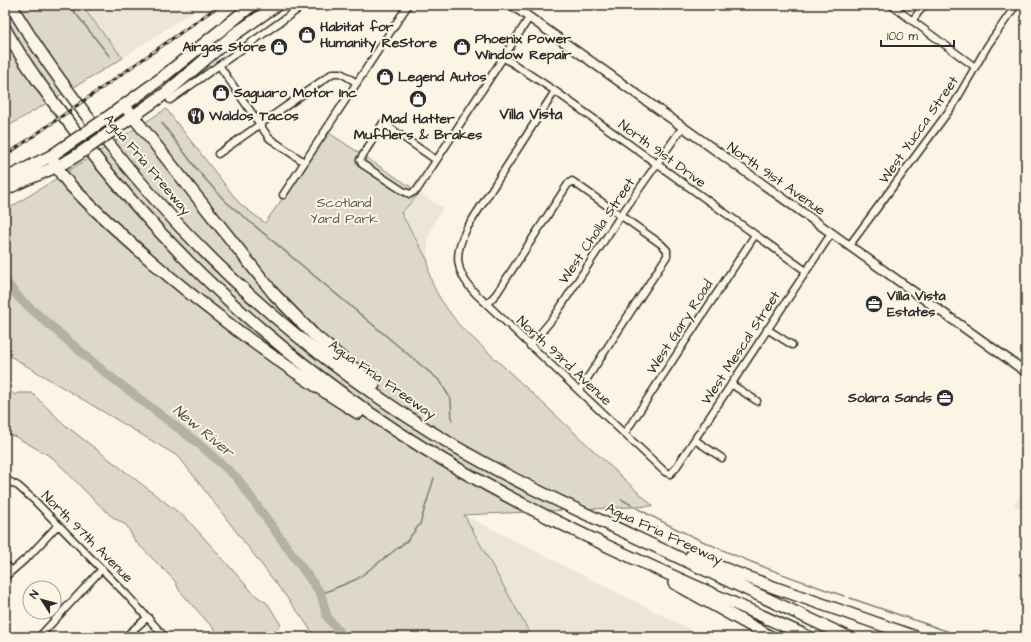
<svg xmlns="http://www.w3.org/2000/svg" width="1031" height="642" font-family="'Architects Daughter',sans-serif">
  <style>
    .built { fill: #ece6d7 }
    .green { fill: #ded8ca; stroke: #84827a }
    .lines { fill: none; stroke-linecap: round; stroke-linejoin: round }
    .stream { stroke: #7d7b74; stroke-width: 1.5 }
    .river { stroke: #b4b0a5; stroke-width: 9 }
    .street-casing { stroke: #2b2b2b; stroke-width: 9 }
    .secondary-casing { stroke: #2b2b2b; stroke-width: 11 }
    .highway-casing { stroke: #2b2b2b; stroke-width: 14 }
    .street { stroke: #fcf5e5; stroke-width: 6 }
    .secondary { stroke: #fcf5e5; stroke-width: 8 }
    .highway { stroke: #fcf5e5; stroke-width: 11 }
    .rail-casing { stroke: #2b2b2b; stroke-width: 3 }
    .rail { stroke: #fcf5e5; stroke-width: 1.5; stroke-dasharray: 4.5; stroke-linecap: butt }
    .highway-bridge-casing { stroke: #2b2b2b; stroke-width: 14; stroke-linecap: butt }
    .highway-bridge { stroke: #fcf5e5; stroke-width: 11 }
    .labels { text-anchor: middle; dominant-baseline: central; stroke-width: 4; stroke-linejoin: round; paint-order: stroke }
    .poi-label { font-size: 14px; font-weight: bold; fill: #2b2b2b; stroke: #fcf5e5; text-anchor: start }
    .street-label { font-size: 14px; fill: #2b2b2b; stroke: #fcf5e5 }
    .park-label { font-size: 14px; fill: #585653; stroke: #fcf5e5 }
    .neighbourhood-label { font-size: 15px; font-weight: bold; fill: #2b2b2b; stroke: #fcf5e5 }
    .water-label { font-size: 15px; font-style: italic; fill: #545350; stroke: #fcf5e5 }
  </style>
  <rect width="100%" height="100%" fill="#fcf5e5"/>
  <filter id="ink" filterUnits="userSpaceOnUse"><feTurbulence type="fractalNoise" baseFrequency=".025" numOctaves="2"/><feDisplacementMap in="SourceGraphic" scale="8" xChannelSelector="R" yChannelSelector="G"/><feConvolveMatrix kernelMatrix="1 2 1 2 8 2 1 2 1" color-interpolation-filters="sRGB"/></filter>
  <g filter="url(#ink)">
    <!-- built -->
    <path class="built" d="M81 5H202L123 58Z
      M420 193 443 208 434 223 428 240V261L401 213Z
      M1026 488V513L1014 505Z
      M464 515 705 637H532Z"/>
    <!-- green -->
    <path class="green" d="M5 5H81L123 58 5 128Z
      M166 109 240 204 265 223 329 133 420 193 401 213 428 261C428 287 445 305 459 325L653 506 464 515 532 637H315L301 616 179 457 5 353V211Z
      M5 383 14 395 18 393H32L66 426 187 519 255 595 268 604 281 625 271 634V637H216L217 633 213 628 179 590 175 581 135 541 127 526 110 515 89 495 53 458 16 437 5 433Z"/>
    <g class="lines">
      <!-- stream -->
      <path class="stream" d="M69 5 110 57
        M162 123 199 172 225 201 440 381 451 400 452 420
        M621 499C690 540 768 570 844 596
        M321 594 357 579 407 541 420 524 434 478
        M850 598 964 637"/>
      <!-- river -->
      <path class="river" d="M5 281 21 300 103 371 199 444 237 478 321 594 327 617 343 637"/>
      <defs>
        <path id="street" d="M891 5 975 67
          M912 21 924 5
          M503 57 555 91 806 271
          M219 65 269 138 304 162
          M555 91 467 228C454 253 454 271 475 293L665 472 670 474 675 469 831 234
          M170 100 304 5
          M218 154 333 73H341L357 83
          M436 160 383 123 360 160 362 164 403 191 410 194 417 190 529 18
          M283 195 408 5
          M849 246 954 104 988 45 1016 5
          M487 304 497 293 568 184 572 181 661 244 667 250V256L579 391
          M767 329 792 345
          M530 346 554 317 621 215 682 128
          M731 384 757 401
          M625 433 755 235
          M695 440 722 458
          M5 479 18 486 34 500 126 594 165 637
          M5 564 12 571
          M5 577 30 555 58 525
          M39 637 102 569
          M125 637 148 617"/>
        <path id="secondary" d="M512 5 1026 372"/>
        <path id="highway" d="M11 5C37 50 68 92 100 133 198 259 318 365 456 447 512 480 571 507 629 534 702 568 775 603 848 637
          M5 29C25 65 50 98 75 131 185 277 327 398 487 485 590 542 701 588 809 637
          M124 105 274 294 313 334 374 385
          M104 120 159 80 252 5
          M112 131 166 93 235 34 277 5
          M51 156 62 175 71 186C158 274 254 348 358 413
          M5 179 51 156 70 143
          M5 190C29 176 56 170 79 154
          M691 556 776 588 916 637
          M674 583 771 637"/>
      </defs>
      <!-- street casing -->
      <use href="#street" class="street-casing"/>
      <!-- secondary casing -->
      <use href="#secondary" class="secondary-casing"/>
      <!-- highway casing -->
      <use href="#highway" class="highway-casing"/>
      <!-- street -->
      <use href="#street" class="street"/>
      <!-- secondary -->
      <use href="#secondary" class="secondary"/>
      <!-- highway -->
      <use href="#highway" class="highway"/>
      <defs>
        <path id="rail" d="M5 156 220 5"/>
      </defs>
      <!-- rail casing -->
      <use href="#rail" class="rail-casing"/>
      <!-- rail -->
      <use href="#rail" class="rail"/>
      <defs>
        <path id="highway-bridge" d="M70 143 104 120
          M79 154 112 131"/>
      </defs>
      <!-- highway-bridge casing -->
      <use href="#highway-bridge" class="highway-bridge-casing"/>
      <!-- highway-bridge -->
      <use href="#highway-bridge" class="highway-bridge"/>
    </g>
  </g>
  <!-- icons -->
  <defs>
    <symbol id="shop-disc" viewBox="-11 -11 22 22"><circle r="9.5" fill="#2b2b2b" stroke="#fcf5e5"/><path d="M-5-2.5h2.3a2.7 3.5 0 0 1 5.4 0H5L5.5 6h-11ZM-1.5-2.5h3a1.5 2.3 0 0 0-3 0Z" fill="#fff"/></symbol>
    <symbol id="restaurant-disc" viewBox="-11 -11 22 22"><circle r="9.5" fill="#2b2b2b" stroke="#fcf5e5"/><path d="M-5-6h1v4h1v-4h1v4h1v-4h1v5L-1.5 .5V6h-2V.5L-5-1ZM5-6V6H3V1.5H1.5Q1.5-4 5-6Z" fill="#fff"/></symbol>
    <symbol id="office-disc" viewBox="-11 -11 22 22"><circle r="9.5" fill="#2b2b2b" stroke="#fcf5e5"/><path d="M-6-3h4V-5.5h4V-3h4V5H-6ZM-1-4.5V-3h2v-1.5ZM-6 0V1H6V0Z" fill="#fff"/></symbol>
  </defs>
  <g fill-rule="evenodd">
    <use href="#shop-disc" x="297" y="25" width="20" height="20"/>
    <use href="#shop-disc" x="269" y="37" width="20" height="20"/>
    <use href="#shop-disc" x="452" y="37" width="20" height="20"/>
    <use href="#shop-disc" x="375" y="67" width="20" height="20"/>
    <use href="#shop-disc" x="211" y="83" width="20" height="20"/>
    <use href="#shop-disc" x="408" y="89" width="20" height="20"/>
    <use href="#restaurant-disc" x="186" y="106" width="20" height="20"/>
    <use href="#office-disc" x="864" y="294" width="20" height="20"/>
    <use href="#office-disc" x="935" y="388" width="20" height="20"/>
  </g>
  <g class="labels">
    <!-- poi labels -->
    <g class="poi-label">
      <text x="320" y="27">Habitat for<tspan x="320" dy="16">Humanity ReStore</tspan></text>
      <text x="475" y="39">Phoenix Power<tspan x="475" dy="16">Window Repair</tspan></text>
      <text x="266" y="47" text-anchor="end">Airgas Store</text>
      <text x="398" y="77">Legend Autos</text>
      <text x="234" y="93">Saguaro Motor Inc</text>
      <text x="209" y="116">Waldos Tacos</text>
      <text x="418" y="119" text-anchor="middle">Mad Hatter<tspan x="418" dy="16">Mufflers &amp; Brakes</tspan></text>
      <text x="887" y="296">Villa Vista<tspan x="887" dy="16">Estates</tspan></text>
      <text x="932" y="398" text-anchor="end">Solara Sands</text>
    </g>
    <!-- street labels -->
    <g class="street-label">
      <text transform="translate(919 130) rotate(-55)">West Yucca Street</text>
      <text transform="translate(662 154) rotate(36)">North 91st Drive</text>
      <text transform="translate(147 165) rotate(50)">Agua Fria Freeway</text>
      <text transform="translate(776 179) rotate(35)">North 91st Avenue</text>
      <text transform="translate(597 231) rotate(-56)">West Cholla Street</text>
      <text transform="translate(680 327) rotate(-57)">West Gary Road</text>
      <text transform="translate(741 348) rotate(-57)">West Mescal Street</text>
      <text transform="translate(564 361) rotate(43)">North 93rd Avenue</text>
      <text transform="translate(382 380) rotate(35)">Agua Fria Freeway</text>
      <text transform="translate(664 534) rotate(25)">Agua Fria Freeway</text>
      <text transform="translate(87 537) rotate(45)">North 97th Avenue</text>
    </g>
    <!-- park labels -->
    <g class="park-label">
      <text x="344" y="203">Scotland<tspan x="344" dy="16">Yard Park</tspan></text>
    </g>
    <!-- neighbourhood labels -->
    <g class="neighbourhood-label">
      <text x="531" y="114">Villa Vista</text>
    </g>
    <!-- water labels -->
    <g class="water-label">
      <text transform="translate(203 431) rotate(39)">New River</text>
    </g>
  </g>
  <!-- margin -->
  <rect width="1031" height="642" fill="none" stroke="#fcf5e5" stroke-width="20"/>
  <rect x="10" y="10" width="1011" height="622" fill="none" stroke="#2b2b2b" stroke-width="1.5" filter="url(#ink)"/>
  <!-- north arrow -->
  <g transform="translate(42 600) rotate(306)"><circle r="19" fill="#fcf5e5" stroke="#a8a49b"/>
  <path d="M0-3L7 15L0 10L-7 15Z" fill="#2b2b2b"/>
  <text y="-6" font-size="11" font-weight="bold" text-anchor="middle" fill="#2b2b2b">N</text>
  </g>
  <!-- scale -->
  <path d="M881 40v6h73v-6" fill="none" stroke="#2b2b2b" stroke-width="2"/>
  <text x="887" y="40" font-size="12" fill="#2b2b2b" stroke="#fcf5e5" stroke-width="3" paint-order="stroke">100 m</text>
</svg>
